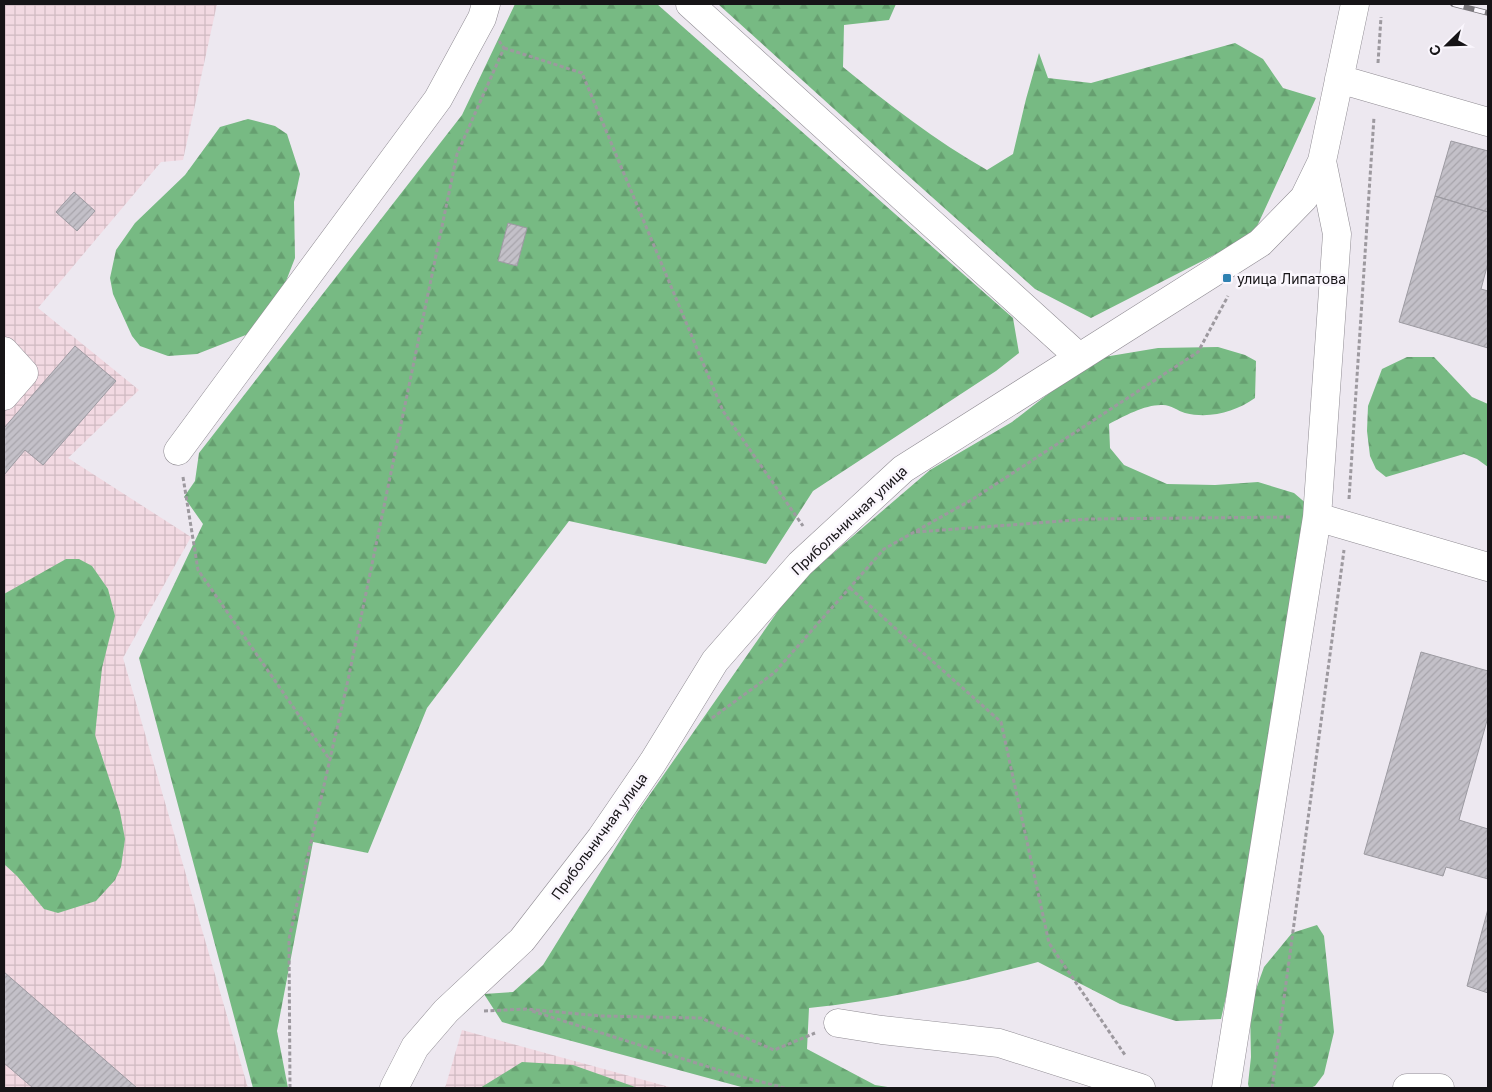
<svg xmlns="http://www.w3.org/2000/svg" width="1492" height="1092" font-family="Inter,sans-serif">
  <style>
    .industrial { fill: url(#industrial-grid) }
    .forest { fill: url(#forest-firs) }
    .building { fill: url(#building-hatch); stroke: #9c9aa1 }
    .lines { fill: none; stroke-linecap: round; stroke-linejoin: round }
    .minor-casing { stroke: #908c93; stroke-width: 29 }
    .path { stroke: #9d999f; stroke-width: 3; stroke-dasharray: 4 2.5; stroke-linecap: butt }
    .minor { stroke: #fff; stroke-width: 28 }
    .rail-casing { stroke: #7a777c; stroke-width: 5.5 }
    .rail { stroke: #faf6fd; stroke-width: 4; stroke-dasharray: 11; stroke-linecap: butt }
    .poi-dot { fill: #2f81b1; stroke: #faf6fd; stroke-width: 2 }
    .labels { text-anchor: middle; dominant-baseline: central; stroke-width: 5; stroke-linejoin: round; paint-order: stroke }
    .poi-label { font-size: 14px; fill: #161417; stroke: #faf6fd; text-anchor: start }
    .street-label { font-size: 14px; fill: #161417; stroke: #faf6fd }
  </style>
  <defs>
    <pattern id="industrial-grid" width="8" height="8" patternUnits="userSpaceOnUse" patternTransform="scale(1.25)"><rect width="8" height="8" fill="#f2d9e2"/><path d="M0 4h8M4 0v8" fill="none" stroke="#cfb9c1"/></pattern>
    <pattern id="forest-firs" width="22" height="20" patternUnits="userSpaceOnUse" patternTransform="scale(1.25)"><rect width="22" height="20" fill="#77ba83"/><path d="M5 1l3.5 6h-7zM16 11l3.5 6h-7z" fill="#669f70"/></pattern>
    <pattern id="building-hatch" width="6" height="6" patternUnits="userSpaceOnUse" patternTransform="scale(1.25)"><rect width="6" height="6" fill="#c3c0c8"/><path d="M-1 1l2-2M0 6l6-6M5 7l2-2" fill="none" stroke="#a7a4ab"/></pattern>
  </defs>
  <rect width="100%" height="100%" fill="#ede8f0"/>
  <!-- industrial -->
  <path class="industrial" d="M4 4H217L183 160 161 162 38 308 139 390 68 458 191 537 123 658 248 1088H4Z
    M462 1030 673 1088H445Z"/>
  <!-- forest -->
  <path class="forest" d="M515 4H657L1013 318 1019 353 996 371 813 491 766 564 569 521 427 708 368 853 313 842 277 1031 288 1088H253L139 658 203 524 184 497 195 481 199 453 462 115Z
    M718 4H896L889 20 844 25 843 67C888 104 936 141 987 170L1013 154 1026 99 1039 53 1048 78 1091 83 1235 43 1263 59 1283 88 1316 98 1253 235 1091 318 1035 289 886 156Z
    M248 119 275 126 287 134 300 174 294 202 295 258 281 294 256 331 197 354 168 356 140 346 132 336 113 294 110 278 116 250 135 223 185 175 220 127Z
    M1218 347 1245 355 1256 361 1255 398C1235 412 1210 419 1185 413 1178 411 1171 405 1163 405 1146 404 1124 416 1109 424L1110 448 1124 465 1167 484 1215 485 1258 482 1294 493 1308 505 1233 966 1221 1019 1176 1021 1120 1004 1038 962C962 982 887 1000 809 1008L807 1049 875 1085 894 1088H745L502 1022 484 994 513 992 543 965 637 813 796 585 930 470 1012 422 1084 366 1104 357 1158 348Z
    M1407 357H1434L1472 397 1488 404V467L1477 459 1464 454 1386 477 1376 469 1370 456 1367 431 1368 406 1382 369Z
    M66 559H79L92 566 108 589 115 616 102 668 95 735 120 812 125 839 121 867 115 880 96 901 58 913 44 909 17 876 4 864V594Z
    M1317 925 1324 936 1334 1032 1324 1074 1315 1086 1310 1088H1249L1248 1084 1251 1057 1250 1006 1264 967 1292 933Z
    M522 1062 573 1065 638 1088H480Z"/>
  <!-- building -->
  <path class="building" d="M1451 141 1488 151V212L1435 196Z
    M74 192 95 211 77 231 56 212Z
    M1435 196 1488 212V263L1481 289 1488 291V348L1399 322Z
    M508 223 527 228 517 266 498 261Z
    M75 346 116 381 43 465 25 450 4 475V428Z
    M1421 652 1488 671V717L1459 820 1488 829V879L1446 867 1443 876 1364 854Z
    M1488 909V993L1467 986Z
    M4 972 137 1088H33L4 1063Z"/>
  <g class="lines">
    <defs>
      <path id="minor" d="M690 4 1079 357
        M1339 79 1488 122
        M4 351 24 373 4 396
        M178 451 438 99 482 18 486 4
        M1317 517 1488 567
        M838 1023 882 1030 999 1043 1141 1088
        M394 1088 415 1047 446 1011 522 940 601 838 653 762 715 661 800 564 903 469 1260 243 1304 198 1322 161 1355 4
        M1226 1088 1317 517 1337 234 1322 161
        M1407 1088H1440"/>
    </defs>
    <!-- minor casing -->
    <use href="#minor" class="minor-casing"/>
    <!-- path -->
    <path class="path" d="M504 48 582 73 723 411 803 526
      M1378 63 1381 17
      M183 477 198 570 330 760
      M1349 499 1374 117
      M916 532 1089 519 1292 517
      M850 588 1001 722 1049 943 1125 1055
      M712 718 774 673 884 549 973 499 1198 352 1228 296
      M484 1011 526 1009 601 1016 701 1018 774 1050 815 1033
      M532 1011 731 1074 785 1088
      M290 1088 289 939 348 680 457 154 504 48 499 41
      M1272 1088 1344 550"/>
    <!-- minor -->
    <use href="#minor" class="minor"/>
    <defs>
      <path id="rail" d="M1453 4 1488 13"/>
    </defs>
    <!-- rail casing -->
    <use href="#rail" class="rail-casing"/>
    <!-- rail -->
    <use href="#rail" class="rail"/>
  </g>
  <!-- markers -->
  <rect class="poi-dot" x="1222" y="273" width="10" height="10" rx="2.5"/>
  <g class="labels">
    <!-- poi labels -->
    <g class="poi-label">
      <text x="1237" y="278">улица Липатова</text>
    </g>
    <!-- street labels -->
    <g class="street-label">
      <text transform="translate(849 520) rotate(-43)">Прибольничная улица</text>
      <text transform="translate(599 836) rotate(-54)">Прибольничная улица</text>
    </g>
  </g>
  <!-- border -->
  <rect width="1492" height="1092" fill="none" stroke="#161417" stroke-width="10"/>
  <!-- north arrow -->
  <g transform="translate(1447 45) rotate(247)" stroke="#faf6fd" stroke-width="4" paint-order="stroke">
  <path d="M0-4L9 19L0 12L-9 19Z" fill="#161417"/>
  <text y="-8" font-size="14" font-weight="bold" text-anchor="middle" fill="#161417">С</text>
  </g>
</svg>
